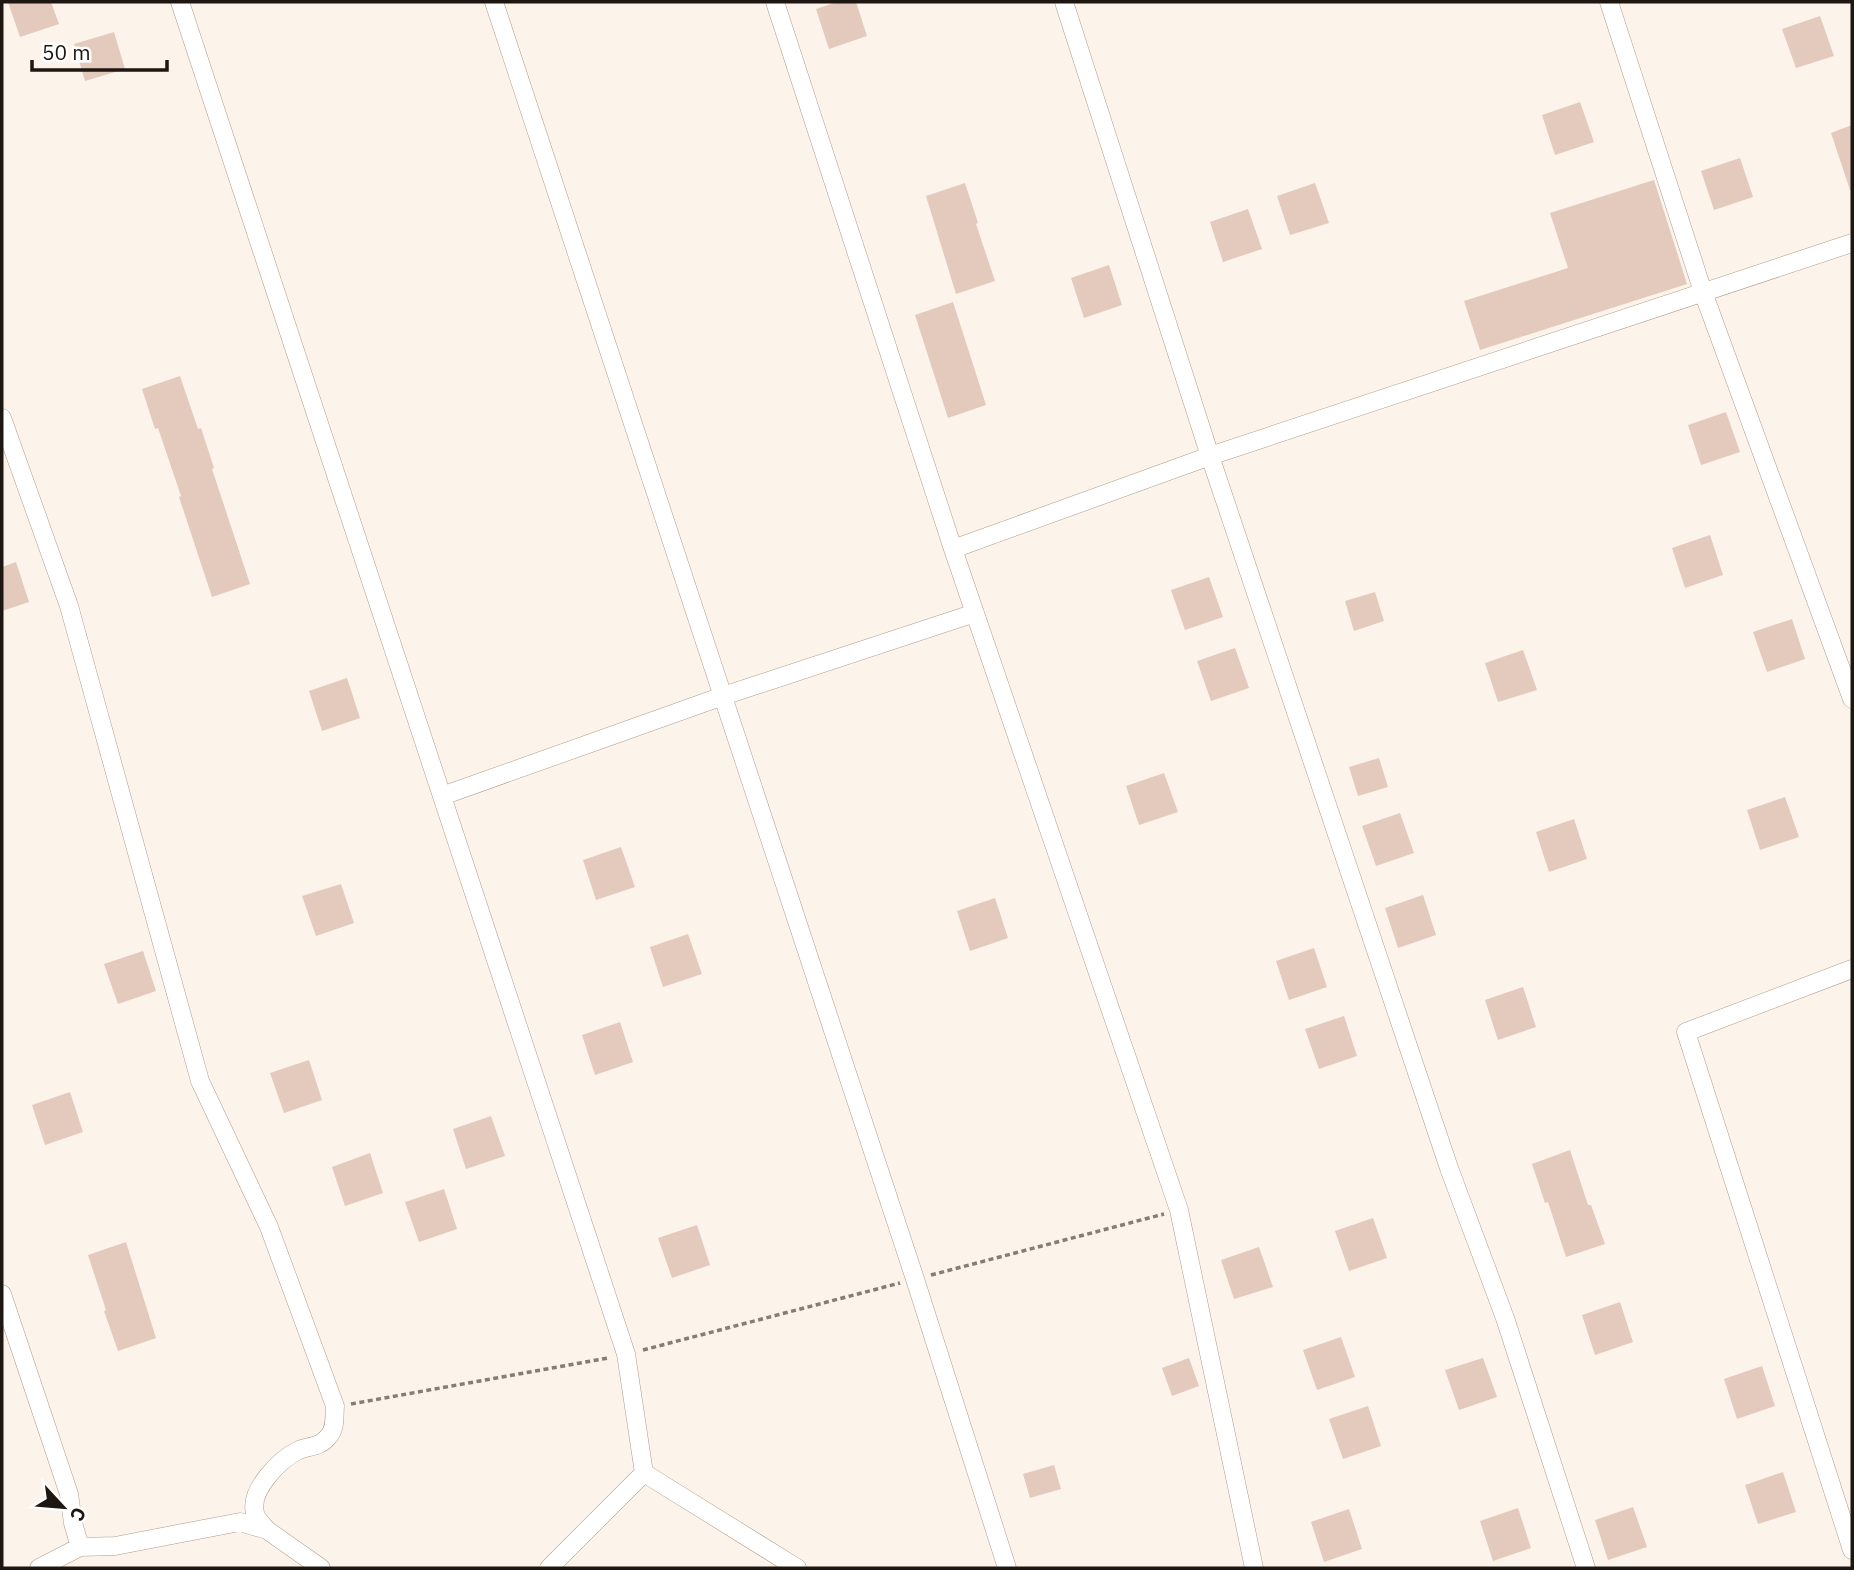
<svg xmlns="http://www.w3.org/2000/svg" width="1854" height="1570" font-family="'IBM Plex Sans',sans-serif">
  <style>
    .building { fill: #e4c9bd }
    .lines { fill: none; stroke-linecap: round; stroke-linejoin: round }
    .minor-casing { stroke: #b19c8b; stroke-width: 19 }
    .path { stroke: #857c75; stroke-width: 3.5; stroke-dasharray: 5 3.5; stroke-linecap: butt }
    .minor { stroke: #fff; stroke-width: 18 }
  </style>
  <rect width="100%" height="100%" fill="#fcf3eb"/>
  <!-- building -->
  <path class="building" d="M8 2H51L59 24 20 37Z
    M837 2H856L867 36 829 49 816 9Z
    M1820 16 1834 56 1796 68 1782 29Z
    M114 32 125 69 85 81 74 44Z
    M1580 102 1594 142 1555 155 1542 115Z
    M1852 125V190H1850L1831 133Z
    M1740 158 1753 197 1714 210 1701 171Z
    M1654 180 1687 284 1480 350 1464 301 1568 268 1550 213Z
    M965 183 978 223 976 224 995 281 956 294 926 196Z
    M1315 183 1329 223 1290 235 1277 196Z
    M1248 209 1262 249 1223 262 1210 222Z
    M1109 265 1122 305 1084 318 1071 278Z
    M953 302 986 405 948 418 915 315Z
    M180 376 198 429 201 428 214 468 212 469 250 584 212 597 179 497 181 496 158 428 155 429 142 389Z
    M1726 412 1740 452 1701 465 1688 425Z
    M1710 535 1723 575 1685 588 1672 548Z
    M16 562 29 602 2 611V567Z
    M1209 577 1223 617 1185 630 1171 590Z
    M1375 592 1384 621 1354 631 1345 601Z
    M1792 619 1805 659 1767 672 1753 632Z
    M1235 648 1249 688 1211 701 1197 661Z
    M1523 650 1537 690 1498 702 1485 663Z
    M347 678 360 718 322 731 309 691Z
    M1379 758 1388 787 1358 796 1349 767Z
    M1164 773 1178 812 1139 825 1126 786Z
    M1785 797 1799 837 1760 850 1747 810Z
    M1400 813 1414 853 1376 866 1362 826Z
    M1574 819 1587 859 1549 872 1536 832Z
    M621 847 635 887 596 900 583 860Z
    M341 884 354 923 316 936 302 896Z
    M1423 895 1436 935 1398 948 1385 908Z
    M995 898 1008 938 970 951 957 911Z
    M688 934 702 974 663 987 650 947Z
    M1314 948 1327 987 1289 1000 1276 961Z
    M143 951 156 991 118 1004 104 964Z
    M1523 987 1536 1027 1498 1040 1485 1000Z
    M1344 1016 1357 1056 1319 1069 1305 1029Z
    M620 1022 633 1062 595 1075 582 1035Z
    M309 1060 322 1100 284 1113 270 1073Z
    M70 1092 83 1132 45 1145 32 1105Z
    M491 1116 505 1156 466 1169 453 1129Z
    M1570 1150 1588 1205H1591L1605 1244 1566 1257 1548 1202 1545 1203 1532 1164Z
    M370 1153 383 1193 345 1206 332 1167Z
    M444 1189 457 1229 419 1242 405 1202Z
    M1373 1218 1387 1258 1349 1271 1335 1231Z
    M697 1225 710 1265 672 1278 658 1238Z
    M126 1242 156 1338 118 1351 104 1311 106 1310 88 1255Z
    M1259 1247 1273 1287 1234 1299 1221 1260Z
    M1620 1302 1633 1342 1595 1355 1582 1315Z
    M1341 1337 1355 1377 1317 1390 1303 1350Z
    M1189 1358 1199 1386 1172 1396 1162 1368Z
    M1483 1358 1497 1397 1459 1410 1445 1370Z
    M1762 1366 1775 1406 1737 1419 1724 1379Z
    M1368 1406 1381 1446 1343 1459 1329 1419Z
    M1054 1465 1061 1489 1030 1498 1023 1474Z
    M1783 1472 1796 1512 1758 1524 1745 1485Z
    M1633 1507 1647 1547 1608 1560 1595 1520Z
    M1518 1508 1531 1548 1493 1561 1480 1521Z
    M1349 1509 1362 1549 1324 1562 1311 1522Z"/>
  <g class="lines">
    <defs>
      <path id="minor" d="M180 2 626 1354 644 1473
        M494 2 915 1279 1007 1568
        M775 2 953 549 1179 1210 1254 1568
        M1064 2 1210 456 1449 1168 1505 1318 1586 1568
        M1609 2 1703 292 1852 699
        M2 418 69 606 200 1081 269 1227 335 1406C334 1417 336 1429 328 1437 320 1447 310 1446 299 1450 280 1459 249 1490 255 1513 256 1519 263 1525 267 1530
        M953 549 1210 456 1852 243
        M442 796 723 696 975 613
        M1852 969 1686 1032 1852 1550
        M2 1294 69 1494 73 1523 80 1547 115 1546 240 1522 267 1530 321 1568
        M644 1473 797 1568
        M39 1568 80 1547
        M549 1568 644 1473"/>
    </defs>
    <!-- minor casing -->
    <use href="#minor" class="minor-casing"/>
    <!-- path -->
    <path class="path" d="M931 1275 1164 1214
      M643 1350 900 1283
      M351 1404 608 1358"/>
    <!-- minor -->
    <use href="#minor" class="minor"/>
  </g>
  <!-- border -->
  <rect width="1854" height="1570" fill="none" stroke="#1e1610" stroke-width="7"/>
  <!-- north arrow -->
  <g transform="translate(63 1507) rotate(116)" stroke="#ffffff" stroke-width="5" paint-order="stroke">
  <path d="M0-5L12 26L0 18L-12 26Z" fill="#1e1610"/>
  <text y="-10" font-size="19" font-weight="bold" text-anchor="middle" fill="#1e1610">С</text>
  </g>
  <!-- scale -->
  <path d="M32 60v10h135v-10" fill="none" stroke="#1e1610" stroke-width="3.5"/>
  <text x="42" y="60" font-size="21" fill="#1e1610" stroke="#ffffff" stroke-width="5" paint-order="stroke">50 m</text>
</svg>
